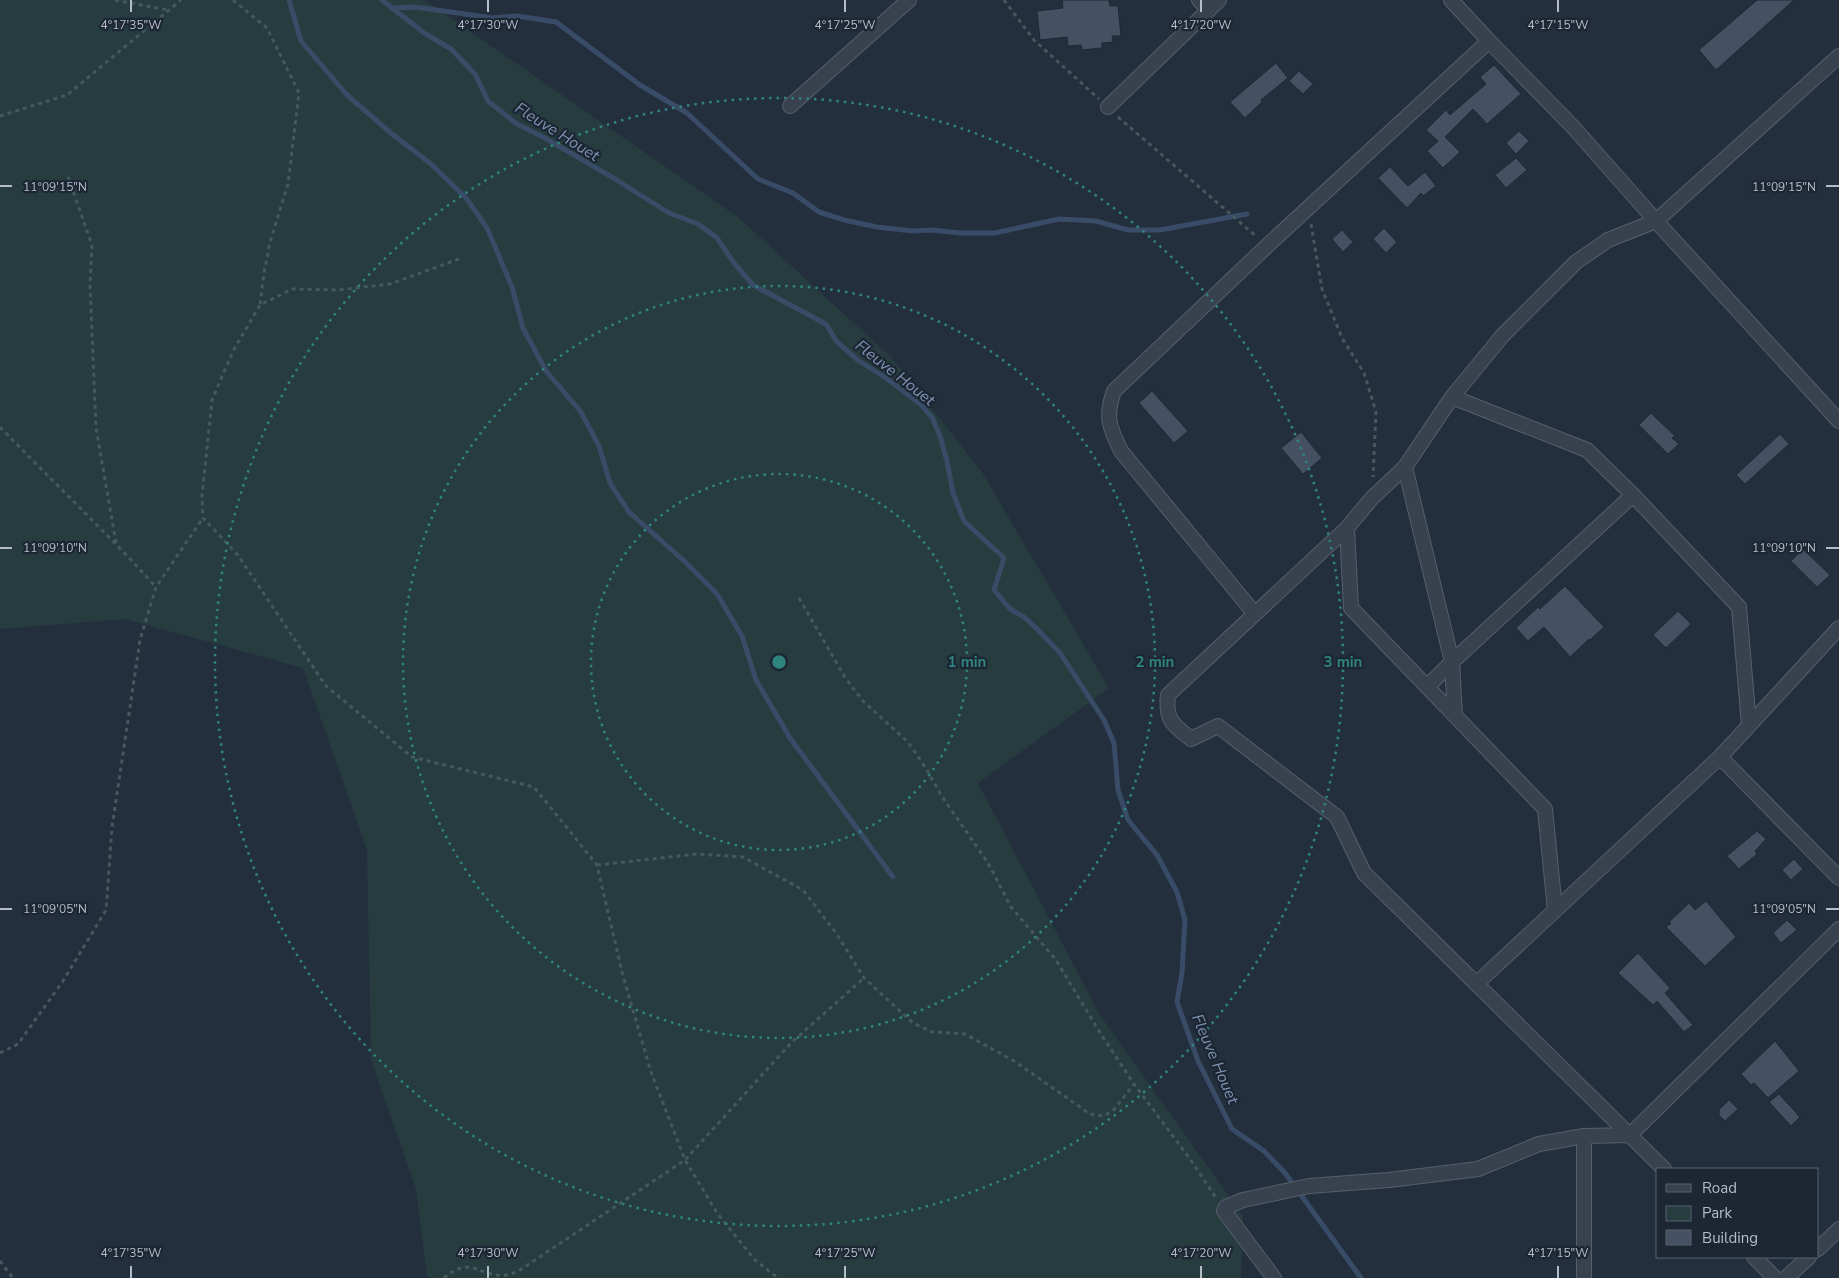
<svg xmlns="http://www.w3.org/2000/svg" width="1839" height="1278" font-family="'Nunito Sans',sans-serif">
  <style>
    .green { fill: #263c3f }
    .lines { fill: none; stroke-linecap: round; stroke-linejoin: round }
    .stream { stroke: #394c67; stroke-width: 5 }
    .building { fill: #455162; stroke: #1f2835 }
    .street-casing { stroke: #565f6c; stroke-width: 16 }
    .path { stroke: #44595c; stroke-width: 3; stroke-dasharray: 4 4; stroke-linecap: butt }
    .street { stroke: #38414e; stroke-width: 14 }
    .ticks { fill: none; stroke: #b4bcc9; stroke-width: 2 }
    .ring { fill: none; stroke: #308480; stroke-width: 2.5; stroke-dasharray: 2.5 5 }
    .labels { text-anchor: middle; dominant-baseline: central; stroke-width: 4.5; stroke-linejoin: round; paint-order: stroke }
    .water-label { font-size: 16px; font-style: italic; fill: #7c92b1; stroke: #1d2633 }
    .ticks-label { font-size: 12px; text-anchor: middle; fill: #b4bcc9; stroke: #1d2633; stroke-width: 4.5; stroke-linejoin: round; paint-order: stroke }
    .centre { fill: #308480; stroke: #1d2633; stroke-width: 2.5 }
    .ring-label { font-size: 15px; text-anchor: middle; font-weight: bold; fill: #308480; stroke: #1d2633; stroke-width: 4.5; stroke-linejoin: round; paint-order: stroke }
  </style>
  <rect width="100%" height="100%" fill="#242f3e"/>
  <!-- green -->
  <path class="green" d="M0 0H425L738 217 891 357 982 472 1109 688 978 783 1100 1015 1243 1216 1241 1278H432L427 1276 416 1189 371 1060 367 850 303 668 125 619 0 629Z"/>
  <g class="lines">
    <!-- stream -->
    <path class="stream" d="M289 0 301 41 346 94 392 134 431 164 466 198 487 228 512 287 523 328 546 371 581 412 599 446 610 483 629 512 683 560 717 594 742 636 756 680 790 738 893 877
      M382 0 424 33 451 49 475 74 488 101 517 124 545 138 615 179 669 213 698 224 717 238 734 263 753 285 826 324 836 341 859 361 886 378 920 404 932 417 940 436 947 461 953 493 964 521 1004 558 994 590 1010 609 1024 617 1035 627 1060 653 1104 720 1114 743 1118 790 1128 820 1157 855 1177 892 1185 920 1182 973 1177 1002 1198 1061 1232 1129 1264 1151 1285 1173 1361 1278
      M392 8 415 7 493 18 517 16 556 22 640 85 687 113 758 179 793 193 819 212 844 220 877 227 913 231 931 230 961 233H995L1059 219 1096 221 1128 230H1160L1247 214"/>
  </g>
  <!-- building -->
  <path class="building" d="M1062 0H1109L1110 6H1118L1121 36H1112L1113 42 1102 43V48L1082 50 1081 45 1068 46 1067 37 1040 40 1037 11 1063 8Z
    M1757 0H1794L1716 70 1699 50Z
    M1276 63 1288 78 1261 100 1262 102 1245 118 1230 102Z
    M1494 65 1521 94 1487 124 1473 109 1445 137 1460 152 1443 168 1427 151 1438 141 1426 130 1446 110 1450 115 1486 84 1480 77Z
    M1299 71 1313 84 1303 94 1289 81Z
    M1519 131 1529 141 1516 154 1506 143Z
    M1516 158 1527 170 1506 188 1495 175Z
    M1390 167 1408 186 1425 172 1436 186 1423 196 1421 193 1407 208 1378 178Z
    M1384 228 1397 242 1386 253 1373 239Z
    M1342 230 1353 242 1343 252 1332 239Z
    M1152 391 1188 431 1174 443 1139 403Z
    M1651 413 1675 436 1672 438 1679 444 1668 454 1639 425Z
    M1301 432 1322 458 1303 474 1281 448Z
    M1780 434 1789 444 1745 484 1736 475Z
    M1803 549 1830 575 1817 587 1791 561Z
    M1565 586 1604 627 1590 640 1589 639 1570 657 1544 627 1528 641 1516 628 1538 607 1540 609Z
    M1678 611 1691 624 1666 648 1653 635Z
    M1757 831 1766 839 1755 851 1757 854 1739 869 1727 856Z
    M1794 859 1803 869 1791 880 1782 870Z
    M1706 901 1736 937 1705 966 1666 927 1671 923 1669 922 1689 903 1695 910Z
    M1787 920 1797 930 1781 943 1773 933Z
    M1638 953 1670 988 1665 993 1693 1025 1684 1032 1657 1001 1653 1005 1618 973Z
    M1775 1041 1799 1071 1768 1098 1754 1083 1751 1085 1741 1074Z
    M1779 1094 1800 1117 1791 1126 1769 1102Z
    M1729 1100 1738 1109 1725 1121 1719 1115V1110Z"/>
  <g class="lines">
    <defs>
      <path id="street" d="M1199 0 1209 10
        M1451 0 1489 41 1574 128 1656 221 1839 421
        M790 106 909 0
        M1108 107 1219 0
        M1452 397 1587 450 1633 495 1739 607 1749 725
        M1405 467 1452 662 1455 715
        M1347 528 1351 608 1545 809 1555 910
        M1255 614 1121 451C1109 427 1105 416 1114 391L1267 246 1489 41
        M1427 687 1452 662 1633 495
        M1720 757 1839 878
        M1476 984 1720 757 1839 628
        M1664 1169 1364 873 1337 817 1218 726 1191 739C1173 725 1165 720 1168 695L1347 528 1372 498 1405 467 1452 397 1503 335 1576 262 1608 240 1656 221 1839 56
        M1818 1249 1839 1229
        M1754 1257 1775 1278
        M1274 1278 1224 1211 1226 1207 1243 1200 1309 1186 1389 1180 1478 1169 1539 1144 1584 1136 1630 1135 1839 929
        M1584 1278V1136
        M1786 1278 1809 1257"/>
    </defs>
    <!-- street casing -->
    <use href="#street" class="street-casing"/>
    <!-- path -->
    <path class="path" d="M115 0 168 10
      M233 0 267 28 299 93 288 184 270 242 264 273 260 305
      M1004 0 1034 40 1099 99
      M0 116 67 95 181 0
      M1118 117 1257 237
      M68 177 92 245 90 285 96 428 116 543
      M1311 224 1322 289 1342 338 1364 373 1376 412 1373 477
      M459 259 390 284 338 290 292 289 260 305 233 351 212 400 202 496 203 518 237 554 326 686 412 757 534 787 597 865 623 976 651 1072 685 1160 717 1213 755 1260 778 1278
      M0 427C52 481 106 532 156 587
      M799 598 846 679 863 701 908 742 927 770 941 795 988 863 1011 907 1056 960 1102 1036 1134 1084 1190 1159 1216 1198
      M597 865 697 854 743 857 803 890 836 933 864 978 913 1023 932 1032 965 1034 1014 1061 1090 1114 1103 1116 1113 1111 1134 1084
      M0 1053 18 1044 63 981 106 910 112 827 140 640 156 587 203 518
      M0 1261 13 1278
      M444 1278C472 1254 479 1278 505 1275 509 1275 513 1273 517 1272L685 1160 791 1043 864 978"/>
    <!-- street -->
    <use href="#street" class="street"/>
  </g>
  <!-- ticks -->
  <path class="ticks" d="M131 0V12M488 0V12M845 0V12M1201 0V12M1558 0V12M0 186H12M1826 186H1839M0 548H12M1826 548H1839M0 909H12M1826 909H1839M131 1266V1278M488 1266V1278M845 1266V1278M1201 1266V1278M1558 1266V1278"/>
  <!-- distance rings -->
  <g class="ring">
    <circle cx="779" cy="662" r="188"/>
    <circle cx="779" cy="662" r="376"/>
    <circle cx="779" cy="662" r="564"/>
  </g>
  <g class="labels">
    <!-- water labels -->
    <g class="water-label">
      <text transform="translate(557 132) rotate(32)">Fleuve Houet</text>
      <text transform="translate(895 373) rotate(38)">Fleuve Houet</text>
      <text transform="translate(1215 1059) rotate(67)">Fleuve Houet</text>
    </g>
  </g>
  <g class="ticks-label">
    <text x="131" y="29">4°17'35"W</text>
    <text x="488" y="29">4°17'30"W</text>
    <text x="845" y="29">4°17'25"W</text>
    <text x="1201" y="29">4°17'20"W</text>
    <text x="1558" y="29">4°17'15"W</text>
    <text x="55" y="191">11°09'15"N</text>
    <text x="1784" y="191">11°09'15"N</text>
    <text x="55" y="552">11°09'10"N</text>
    <text x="1784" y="552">11°09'10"N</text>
    <text x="55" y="913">11°09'05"N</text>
    <text x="1784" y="913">11°09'05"N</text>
    <text x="131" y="1257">4°17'35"W</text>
    <text x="488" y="1257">4°17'30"W</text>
    <text x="845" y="1257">4°17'25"W</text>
    <text x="1201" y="1257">4°17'20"W</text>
    <text x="1558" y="1257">4°17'15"W</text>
  </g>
  <circle cx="779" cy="662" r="8" class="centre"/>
  <g class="ring-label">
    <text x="967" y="667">1 min</text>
    <text x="1155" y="667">2 min</text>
    <text x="1343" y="667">3 min</text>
  </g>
  <!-- legend -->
  <rect x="1656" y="1168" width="162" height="90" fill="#1d2633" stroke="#59626f"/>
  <rect x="1666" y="1184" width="25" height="8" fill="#38414e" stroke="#59626f"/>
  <text x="1702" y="1193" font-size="15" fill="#b4bcc9">Road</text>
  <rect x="1666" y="1206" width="25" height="15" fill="#263c3f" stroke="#59626f"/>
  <text x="1702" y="1218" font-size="15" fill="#b4bcc9">Park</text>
  <rect x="1666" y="1230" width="25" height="15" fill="#455162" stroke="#59626f"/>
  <text x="1702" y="1243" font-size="15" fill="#b4bcc9">Building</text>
</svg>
